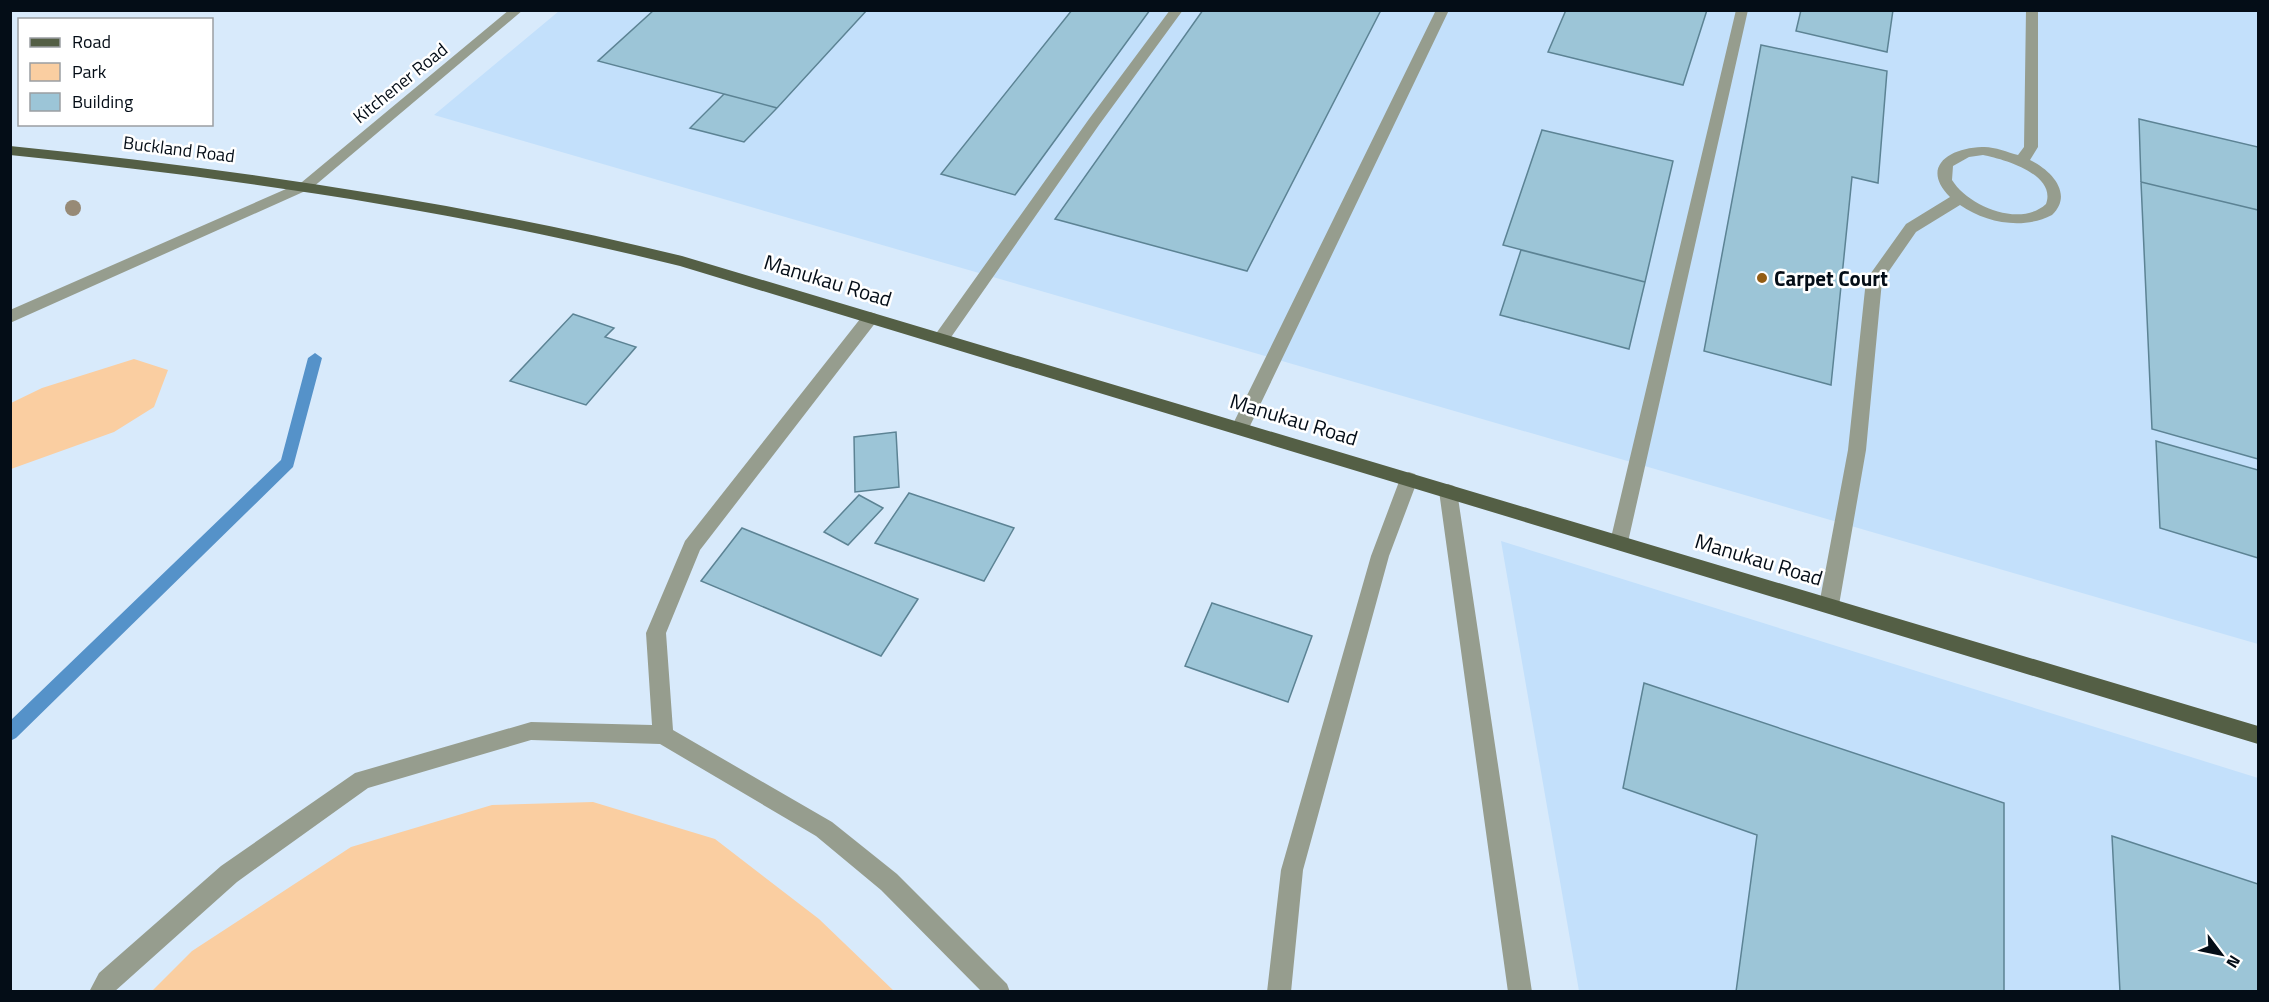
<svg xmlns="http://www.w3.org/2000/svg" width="2269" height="1002" font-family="'Titillium Web',sans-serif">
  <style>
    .built { fill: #c3e0fb }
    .green { fill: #facea1 }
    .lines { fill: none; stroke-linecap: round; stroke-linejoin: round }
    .stream { fill: #5592c9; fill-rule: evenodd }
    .building { fill: #9cc5d7; stroke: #5c8394; stroke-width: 1.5 }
    .minor { fill: #969d8e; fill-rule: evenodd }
    .major { fill: #545f45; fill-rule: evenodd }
    .tree { fill: #978a76 }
    .poi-dot { fill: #935d14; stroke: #fff; stroke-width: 2 }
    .labels { text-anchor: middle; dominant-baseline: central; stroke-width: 5; stroke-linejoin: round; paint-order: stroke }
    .far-street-label { font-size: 18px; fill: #040d17; stroke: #fff }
    .poi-label { font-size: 21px; font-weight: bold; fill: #040d17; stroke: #fff; text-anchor: start }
    .street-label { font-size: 21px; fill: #040d17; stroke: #fff }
  </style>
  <rect width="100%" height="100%" fill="#d8eafb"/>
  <!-- built -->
  <path class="built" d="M559 11H2258V644L434 115Z
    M1501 541 2258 778V991H1579Z"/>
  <!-- green -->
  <path class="green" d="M134 359 168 370 154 407 114 432 11 469V403L42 388Z
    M593 802 715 839 819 919 894 991H152L192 951 351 847 492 805Z"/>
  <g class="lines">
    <!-- stream -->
    <path class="stream" d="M315 353 322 358 293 467 16 738 10 741V721L281 460 308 358Z"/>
  </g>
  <!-- building -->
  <path class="building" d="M654 10H867L777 108 598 61Z
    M1072 10H1150L1015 195 941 174Z
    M1203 10H1381L1247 271 1055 219Z
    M1566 10H1707L1683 85 1548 52Z
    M1801 10H1893L1887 52 1796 31Z
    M1761 45 1887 71 1878 183 1852 177 1831 385 1704 351Z
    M724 94 777 108 744 142 690 128Z
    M2139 119 2258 147V210L2141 182Z
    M1542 130 1673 161 1645 282 1503 245Z
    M2141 182 2258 210V459L2152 429Z
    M1521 250 1645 282 1629 349 1500 315Z
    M573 314 614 328 605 337 636 347 586 405 510 381Z
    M896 432 899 487 855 492 854 437Z
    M2156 441 2258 470V558L2160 528Z
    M909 493 1014 528 984 581 875 543Z
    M859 495 883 508 848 545 824 532Z
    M742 528 918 599 881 656 701 581Z
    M1212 603 1312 636 1288 702 1185 666Z
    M1644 683 2004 803V992H1736L1757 835 1623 788Z
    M2112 836 2258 884V992H2120Z"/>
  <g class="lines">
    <!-- minor -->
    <path class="minor" d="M509 10H523L312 188 10 323V310L302 182Z
      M1170 10H1183L1099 125 947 343H935L933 339 935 335 1089 119Z
      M1436 10H1449L1249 428 1246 433 1240 435 1234 433 1231 428Z
      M1736 10H1748L1628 542 1626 547 1619 550 1612 547 1610 542Z
      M2026 10H2038V147L2030 160C2051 170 2074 194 2052 215 2023 230 1986 223 1960 205L1916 232 1882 281 1866 450 1839 605 1836 611 1829 613 1822 611 1819 605 1848 450 1866 280 1906 224 1950 197C1920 167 1949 148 1982 147 1993 146 2007 152 2018 155L2024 147ZM1983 155C2003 159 2057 174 2046 204 2020 228 1968 206 1952 180L1953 166 1969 157Z
      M870 312 876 314 878 318 876 322 700 550 666 633 673 730 832 822 897 874 1007 984 1010 992H982L881 890 816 836 660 744 531 740 368 788 237 882 114 992H89L99 973 221 866 355 773 531 722 652 725 646 633 685 541 864 314Z
      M1409 472 1415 474 1418 479 1389 556 1303 870 1291 992H1267L1281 870 1371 556 1400 479 1403 474Z
      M1448 484 1454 486 1457 491 1532 992H1508L1439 491 1442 486Z"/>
    <!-- major -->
    <path class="major" d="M10 146C237 169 461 202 682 256L2258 726V744L680 266C459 211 236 178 10 155Z"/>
  </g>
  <!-- trees -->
  <circle class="tree" cx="73" cy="208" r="8"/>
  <!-- markers -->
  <circle class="poi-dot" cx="1762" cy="278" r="6"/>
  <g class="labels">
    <!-- far-street labels -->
    <g class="far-street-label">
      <text transform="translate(400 83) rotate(-39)">Kitchener Road</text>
      <text transform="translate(179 149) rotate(7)">Buckland Road</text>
    </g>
    <!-- poi labels -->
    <g class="poi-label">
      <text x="1774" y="278">Carpet Court</text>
    </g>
    <!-- street labels -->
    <g class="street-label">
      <text transform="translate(828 280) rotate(17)">Manukau Road</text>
      <text transform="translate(1294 419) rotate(17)">Manukau Road</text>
      <text transform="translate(1759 559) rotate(17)">Manukau Road</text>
    </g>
  </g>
  <!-- border -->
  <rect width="2269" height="1002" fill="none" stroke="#040d17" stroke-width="24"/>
  <!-- legend -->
  <rect x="18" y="18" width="195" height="108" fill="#ffffff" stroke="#9b9ea2" stroke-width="1.5"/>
  <rect x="30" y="38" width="30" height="9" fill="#545f45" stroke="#9b9ea2" stroke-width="1.5"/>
  <text x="72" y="48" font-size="18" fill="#040d17">Road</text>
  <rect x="30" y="63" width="30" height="18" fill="#facea1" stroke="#9b9ea2" stroke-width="1.5"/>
  <text x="72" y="78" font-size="18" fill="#040d17">Park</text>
  <rect x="30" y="93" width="30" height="18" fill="#9cc5d7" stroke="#9b9ea2" stroke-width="1.5"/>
  <text x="72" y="108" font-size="18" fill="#040d17">Building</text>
  <!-- north arrow -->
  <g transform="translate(2221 954) rotate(122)" stroke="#ffffff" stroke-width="4.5" paint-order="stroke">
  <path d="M0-4.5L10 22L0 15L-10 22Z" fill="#040d17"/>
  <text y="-9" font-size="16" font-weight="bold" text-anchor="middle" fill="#040d17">N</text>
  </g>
</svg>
